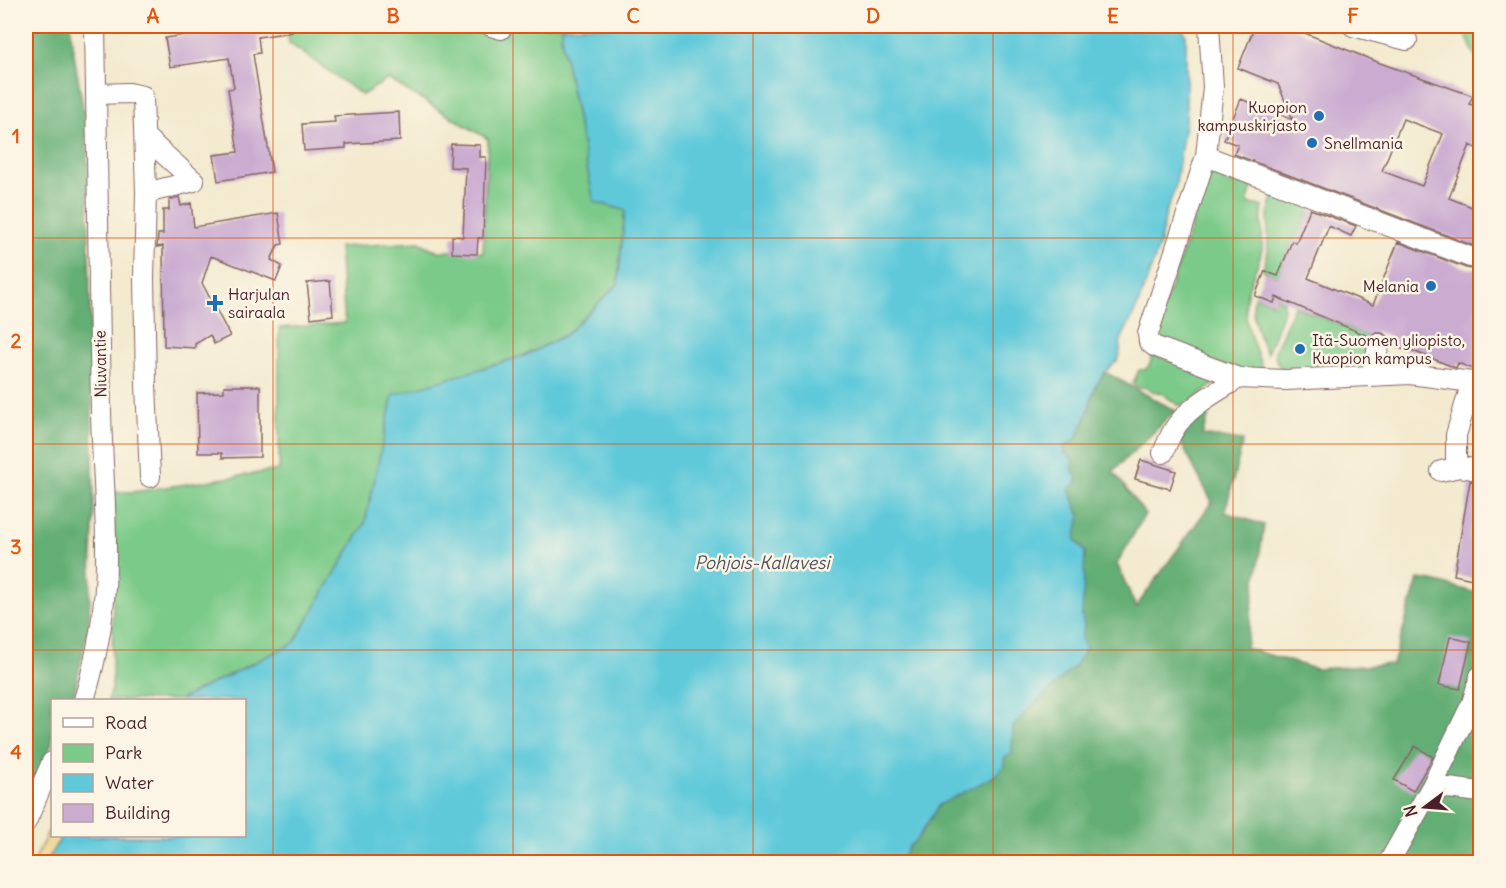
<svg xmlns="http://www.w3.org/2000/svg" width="1506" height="888" font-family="Delius,sans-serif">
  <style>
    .green { fill: #7bca89; stroke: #62745a; stroke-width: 1.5 }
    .forest { fill: #64ae75; stroke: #576650; stroke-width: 1.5 }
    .sand { fill: #eeda9e; stroke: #9c7c64; stroke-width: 1.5 }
    .water { fill: #5fc9da; stroke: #547482; stroke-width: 1.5 }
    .building { fill: #cbacd1; fill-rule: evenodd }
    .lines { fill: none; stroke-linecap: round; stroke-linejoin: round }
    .minor-casing { stroke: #856664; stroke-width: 22 }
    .minor { stroke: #fff; stroke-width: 20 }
    .grid { fill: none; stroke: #e0560e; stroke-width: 1.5; stroke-opacity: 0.55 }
    .poi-dot { fill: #1f6fb2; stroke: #fcf5e5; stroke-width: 2 }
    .labels { text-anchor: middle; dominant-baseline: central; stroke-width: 5; stroke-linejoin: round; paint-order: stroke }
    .poi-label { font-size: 16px; fill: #4a1f2b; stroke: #fcf5e5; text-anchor: start }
    .street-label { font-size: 16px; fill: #4a1f2b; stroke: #fcf5e5 }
    .water-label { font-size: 18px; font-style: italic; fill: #505260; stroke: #fcf5e5 }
    .neatline { fill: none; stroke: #e0560e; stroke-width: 2 }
    .grid-label { font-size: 20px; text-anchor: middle; font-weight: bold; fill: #e0560e }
  </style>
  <rect width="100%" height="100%" fill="#fcf5e5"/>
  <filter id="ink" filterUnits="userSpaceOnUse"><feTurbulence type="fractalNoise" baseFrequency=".0167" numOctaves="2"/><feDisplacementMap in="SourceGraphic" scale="12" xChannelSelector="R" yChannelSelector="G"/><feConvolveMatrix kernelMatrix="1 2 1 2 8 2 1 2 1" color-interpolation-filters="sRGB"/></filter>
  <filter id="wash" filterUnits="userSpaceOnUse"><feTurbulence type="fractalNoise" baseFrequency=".008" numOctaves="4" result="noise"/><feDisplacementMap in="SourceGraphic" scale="24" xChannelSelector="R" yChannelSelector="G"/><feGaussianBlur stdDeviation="1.35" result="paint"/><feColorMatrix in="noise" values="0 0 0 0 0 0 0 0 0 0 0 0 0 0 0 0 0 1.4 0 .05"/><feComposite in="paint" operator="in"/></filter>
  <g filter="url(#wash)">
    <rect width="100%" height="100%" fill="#f3eacf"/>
    <!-- green -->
    <path class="green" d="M286 26H506L513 27V26H563L561 37 594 202 625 210 618 284 567 334 526 355 393 396 365 523 294 643 179 700H108L112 689 114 492H133L279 470V328L345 323 339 247 419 242 437 251 483 252 488 139 388 79 362 95 289 43Z
      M1462 26H1480V68Z
      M1211 167 1228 171 1224 180 1232 185 1235 174 1255 179 1247 203 1263 207C1259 222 1264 235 1262 249 1259 265 1250 279 1247 294 1241 317 1254 345 1262 367V371L1258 375 1166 348 1155 334Z
      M1275 192 1312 204 1296 243 1292 242 1278 276 1265 271 1263 269 1268 252V213Z
      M1255 296 1273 303 1276 297 1284 301 1283 304 1284 309 1267 354C1259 338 1249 313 1255 296Z
      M1294 306 1376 339 1369 371 1283 372 1276 360 1275 351Z
      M1151 355 1225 376 1185 405H1178L1161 393C1149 395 1151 384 1138 388L1133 383 1139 370C1148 371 1152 363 1151 355Z"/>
    <!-- forest -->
    <path class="forest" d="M26 26H71V36L87 131 94 511 89 623 73 700H52V744L26 799Z
      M1105 372 1176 411 1113 471 1145 514 1117 564 1136 607 1212 502 1178 437 1213 395 1215 398 1202 435 1243 441 1225 512 1264 525 1246 648 1316 669 1393 664 1418 579 1433 581 1473 592H1480V862H900L909 846 917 839 939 805 1012 752 1013 727 1081 638 1084 627 1082 616 1081 546 1074 540 1080 515C1075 507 1074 499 1069 490L1077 481 1072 469V459L1065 453 1064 446 1075 440 1084 422 1096 385Z"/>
    <!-- sand -->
    <path class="sand" d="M52 823V836H62L46 862H34Z"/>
    <!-- water -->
    <path class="water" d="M563 26H1182L1186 36V116L1175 189 1166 212 1159 247 1137 307 1121 340 1119 359 1105 372 1096 385 1084 422 1075 440 1064 446 1065 453 1072 459V469L1078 481 1069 490C1074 499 1075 507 1080 515L1075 540 1085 552 1082 616 1084 627 1081 638 1086 649 1074 667 1027 711 1013 727 1012 752 1004 759 1005 765 993 777 939 805 917 839 909 846 900 862H46L62 836H244V700H179L294 643 365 523 393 395 527 355 567 334 618 284 625 210 594 202 561 37Z"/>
    <g id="blocks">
      <!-- building -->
      <path class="building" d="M215 26H292V32L258 37 260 53 253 54 272 172 218 181 214 155 238 152 228 89 234 88 229 58 170 67 165 38 215 30Z
        M1259 26H1287L1380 63 1473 96 1469 104 1480 107V150L1470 145 1449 198 1480 210V252L1474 246 1234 154 1238 145 1224 140 1241 99 1293 120 1278 84 1238 68 1254 28ZM1403 119 1443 134 1422 186 1382 171Z
        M399 112 400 141 346 144V148L304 151 302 124 335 122 334 116Z
        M451 144 480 145V157H486L483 238H478L477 254 452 253V236L463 237 466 168 450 167Z
        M179 197 181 206 191 203 194 227 278 213 283 244 278 245 271 260 282 266 276 281 211 256 202 283 230 336 214 344 210 335 195 344V348L164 346 163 246 157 247 158 234H163V210H169V200Z
        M1310 209 1356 226 1351 236 1329 226 1308 278 1373 305 1398 242 1466 268 1472 269 1477 267 1480 262V372L1458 363 1456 368 1408 349 1407 351 1391 345 1390 340 1388 336 1382 333H1375L1370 337 1276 297 1274 303 1255 296 1265 271 1278 276 1292 241 1296 243Z
        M330 281 333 315 311 318 307 283Z
        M224 386H260V457L222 458V453H198L197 393 224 392Z
        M1141 460 1176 471 1170 489 1135 479Z
        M1470 481 1480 482V565L1477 580 1454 575Z
        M1450 637 1471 642 1460 689 1439 685Z
        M1415 746 1433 757 1413 791 1394 780Z"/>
    </g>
  </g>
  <g filter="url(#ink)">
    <use href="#blocks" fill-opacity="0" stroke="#856664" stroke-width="1.5"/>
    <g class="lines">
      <defs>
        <path id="minor" d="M491 26 501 29
          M1209 26 1213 87 1206 156 1148 334 1149 342 1154 346 1239 378 1285 380 1410 374 1472 382 1456 435V458L1460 467
          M1353 26 1407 40
          M96 94 129 93 143 96 146 193 144 278 146 385 150 477
          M145 137 194 181 146 193
          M1206 156 1470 257
          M1371 376 1379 344
          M1163 453C1166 446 1169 438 1173 431 1187 407 1215 393 1239 378
          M1441 471 1460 467 1480 470
          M84 700C99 651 107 600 106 548 106 503 102 457 101 412 99 283 96 154 95 26
          M1432 786 1480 792
          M26 822 52 762
          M1389 862 1432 786 1472 703 1480 676"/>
      </defs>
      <!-- minor casing -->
      <use href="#minor" class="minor-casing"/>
      <!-- minor -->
      <use href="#minor" class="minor"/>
    </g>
  </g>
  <!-- grid -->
  <path class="grid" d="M273 26V862M513 26V862M753 26V862M993 26V862M1233 26V862M26 238H1480M26 444H1480M26 650H1480"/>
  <!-- markers -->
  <g class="poi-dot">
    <circle cx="1319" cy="116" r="6"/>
    <circle cx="1312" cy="143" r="6"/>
    <circle cx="1431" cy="286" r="6"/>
    <path d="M212 294h6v6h6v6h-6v6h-6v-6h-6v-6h6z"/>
    <circle cx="1300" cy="349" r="6"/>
  </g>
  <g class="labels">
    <!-- poi labels -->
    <g class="poi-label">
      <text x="1307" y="107" text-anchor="end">Kuopion<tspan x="1307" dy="18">kampuskirjasto</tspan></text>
      <text x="1324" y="143">Snellmania</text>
      <text x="1419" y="286" text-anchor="end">Melania</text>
      <text x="228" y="294">Harjulan<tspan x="228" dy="18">sairaala</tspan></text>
      <text x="1312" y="340">Itä-Suomen yliopisto,<tspan x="1312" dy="18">Kuopion kampus</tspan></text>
    </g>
    <!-- street labels -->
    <g class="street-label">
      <text transform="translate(100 364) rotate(-91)">Niuvantie</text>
    </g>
    <!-- water labels -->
    <g class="water-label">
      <text x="762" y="562">Pohjois-Kallavesi</text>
    </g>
  </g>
  <!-- margin -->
  <rect width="1506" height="888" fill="none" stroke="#fcf5e5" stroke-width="66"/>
  <!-- legend -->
  <rect x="51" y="699" width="195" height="138" fill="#fcf5e5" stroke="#b59f9b" stroke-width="1.5"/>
  <rect x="63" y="718" width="30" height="9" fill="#ffffff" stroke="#b59f9b" stroke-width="1.5"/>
  <text x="105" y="729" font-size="18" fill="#4a1f2b">Road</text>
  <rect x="63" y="744" width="30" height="18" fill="#7bca89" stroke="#b59f9b" stroke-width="1.5"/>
  <text x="105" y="759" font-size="18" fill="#4a1f2b">Park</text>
  <rect x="63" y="774" width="30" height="18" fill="#5fc9da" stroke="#b59f9b" stroke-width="1.5"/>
  <text x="105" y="789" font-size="18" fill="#4a1f2b">Water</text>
  <rect x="63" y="804" width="30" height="18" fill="#cbacd1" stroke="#b59f9b" stroke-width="1.5"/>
  <text x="105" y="819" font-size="18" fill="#4a1f2b">Building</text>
  <!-- north arrow -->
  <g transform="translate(1425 807) rotate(254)" stroke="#fcf5e5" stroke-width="4.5" paint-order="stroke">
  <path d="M0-4.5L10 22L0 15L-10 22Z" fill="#4a1f2b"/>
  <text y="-9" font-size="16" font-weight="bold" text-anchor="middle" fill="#4a1f2b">N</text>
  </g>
  <rect x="33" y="33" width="1440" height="822" class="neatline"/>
  <g class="grid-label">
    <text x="153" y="23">A</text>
    <text x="393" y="23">B</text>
    <text x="633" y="23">C</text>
    <text x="873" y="23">D</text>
    <text x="1113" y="23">E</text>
    <text x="1353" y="23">F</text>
    <text x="16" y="143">1</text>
    <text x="16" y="348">2</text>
    <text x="16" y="554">3</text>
    <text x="16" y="759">4</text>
  </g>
</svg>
